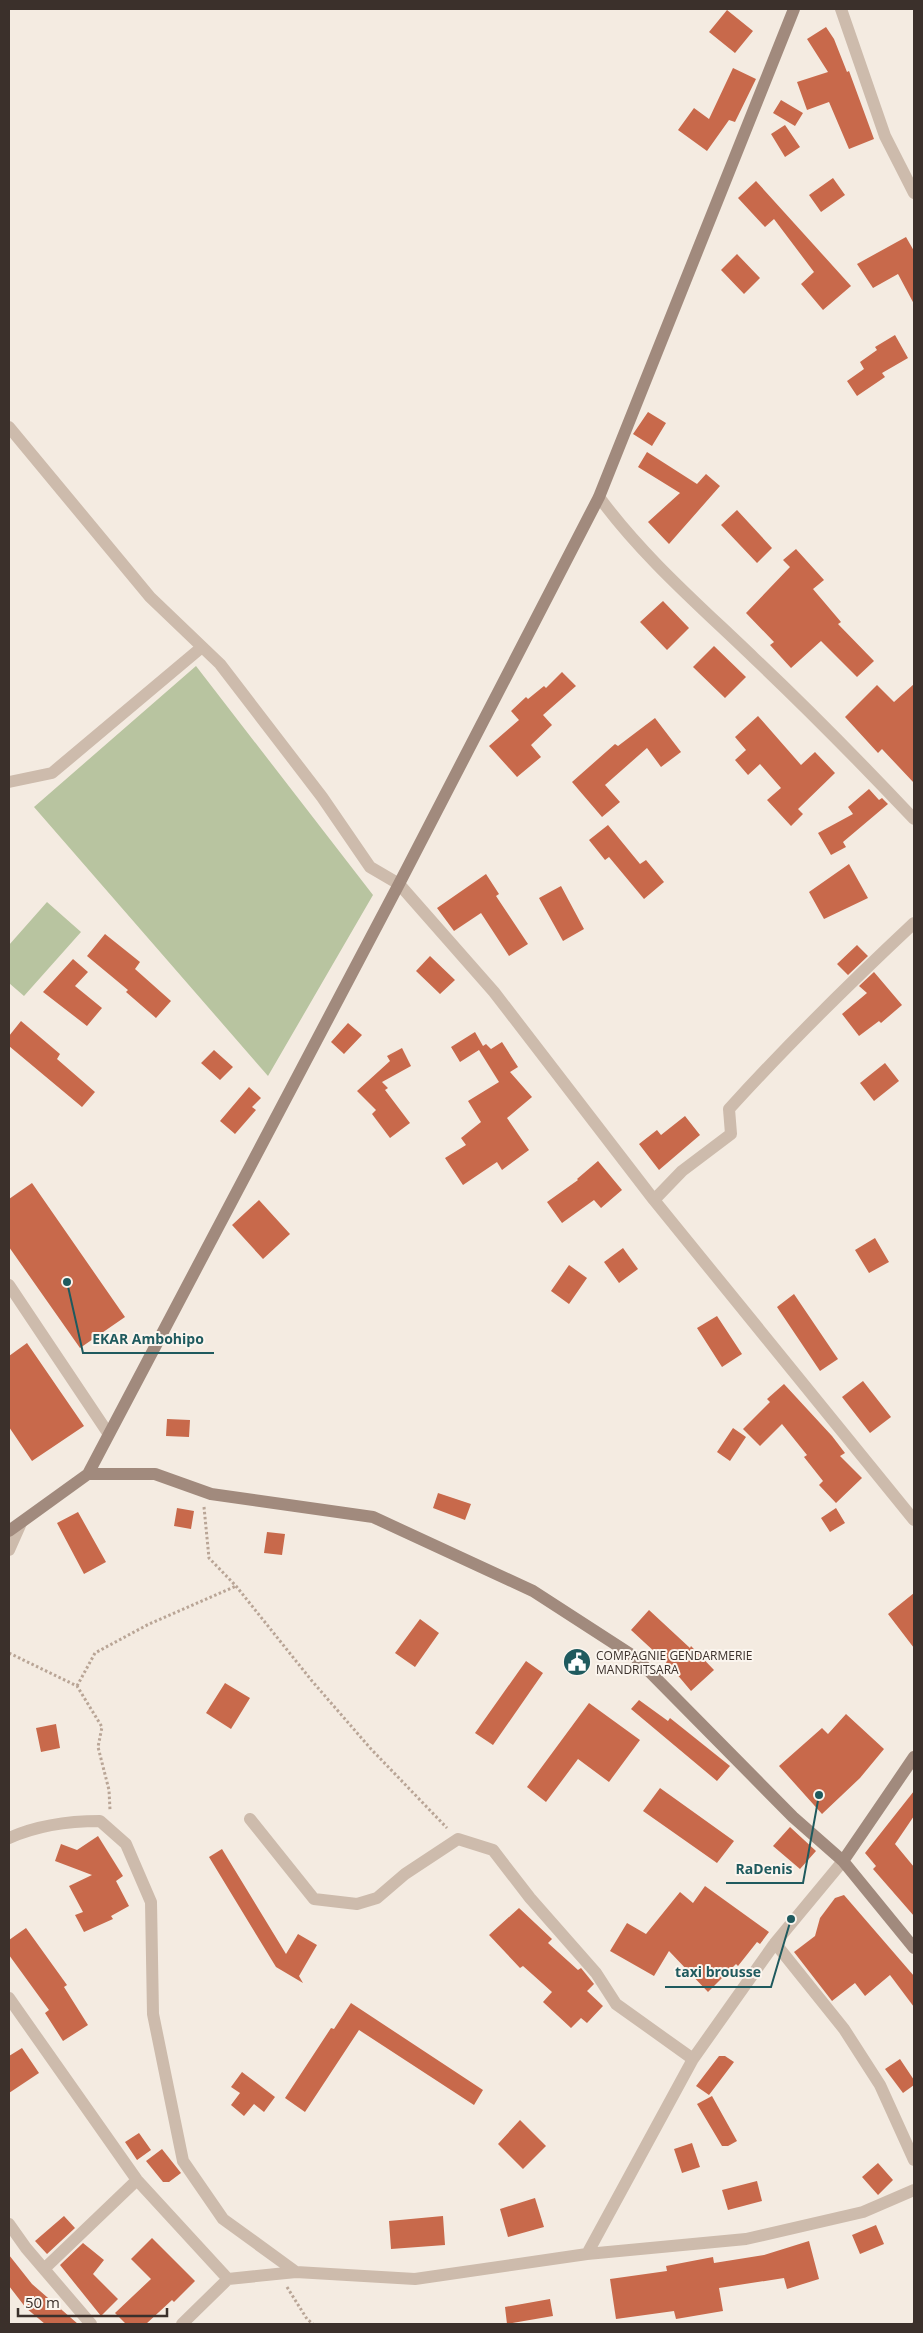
<svg xmlns="http://www.w3.org/2000/svg" width="923" height="2333" font-family="'Open Sans',sans-serif">
  <style>
    .green { fill: #b8c4a0 }
    .building { fill: #c8694b }
    .lines { fill: none; stroke-linecap: round; stroke-linejoin: round }
    .path { stroke: #b9a596; stroke-width: 3; stroke-dasharray: 2.5 2.5; stroke-linecap: butt }
    .street { stroke: #cdbbac; stroke-width: 12 }
    .secondary { stroke: #a18a7d; stroke-width: 12 }
    .labels { text-anchor: middle; dominant-baseline: central; stroke-width: 4; stroke-linejoin: round; paint-order: stroke }
    .poi-label { font-size: 12px; fill: #3b302b; stroke: #fbf5ee; text-anchor: start }
    .leader { fill: none; stroke: #1f5a5e; stroke-width: 2 }
    .callout-dot { fill: #1f5a5e; stroke: #fbf5ee; stroke-width: 2 }
    .callout-label { font-size: 14px; text-anchor: middle; font-weight: bold; fill: #1f5a5e; stroke: #fbf5ee; stroke-width: 4; stroke-linejoin: round; paint-order: stroke }
  </style>
  <rect width="100%" height="100%" fill="#f4ebe1"/>
  <!-- green -->
  <path class="green" d="M196 666 373 895 268 1076 34 807Z
    M47 902 81 932 24 996 9 983V945Z"/>
  <!-- building -->
  <path class="building" d="M727 10 753 31 735 53 709 32Z
    M826 27 834 39 847 72 849 71 874 139 849 149 829 102 807 110 797 82 828 72 807 39Z
    M733 68 756 79 735 122 729 120 707 151 678 130 694 108 709 119Z
    M781 100 803 113 795 126 773 113Z
    M785 125 800 147 785 157 771 134Z
    M833 178 845 195 821 212 809 195Z
    M756 181 851 286 823 310 801 284 814 272 774 219 765 227 738 198Z
    M906 237 914 251V304L898 274 873 288 857 264Z
    M737 254 760 278 744 294 721 270Z
    M895 335 908 358 882 373 885 377 857 396 847 381 864 369 860 362 877 350 875 347Z
    M648 412 666 423 652 446 633 434Z
    M647 452 697 484 706 474 720 486 669 544 648 522 680 493 638 467Z
    M737 510 772 548 757 563 721 525Z
    M796 549 824 580 813 589 841 622 838 624 874 661 857 677 821 641 791 668 770 645 774 642 746 613 790 567 783 560Z
    M663 601 689 628 667 650 640 622Z
    M714 646 746 677 725 698 693 667Z
    M562 672 576 686 543 715 552 725 531 745 541 757 517 777 489 746 519 720 511 711 526 697 528 699 544 686 546 688Z
    M914 684V783L882 749 878 753 845 717 877 685 894 702Z
    M758 716 801 765 815 752 835 773 798 809 803 814 791 826 767 800 781 788 760 764 748 775 735 760 746 750 735 737Z
    M655 718 681 752 661 767 647 748 605 785 620 802 602 817 572 782 615 744 618 746Z
    M869 789 879 800 882 798 888 804 843 842 846 847 831 855 818 833 853 814 848 807Z
    M608 825 640 864 646 860 664 882 644 899 609 857 605 860 589 840Z
    M849 864 868 898 824 919 809 892Z
    M486 874 499 894 496 896 528 944 509 956 481 913 454 931 437 908Z
    M561 886 584 929 563 941 539 898Z
    M105 934 140 962 135 969 171 1001 156 1018 126 992 128 990 87 956Z
    M857 945 868 956 848 975 837 964Z
    M430 956 455 980 440 994 416 971Z
    M73 959 88 972 75 986 102 1008 87 1026 43 992Z
    M874 972 902 1005 881 1023 879 1021 859 1036 842 1014 867 993 859 986Z
    M21 1021 60 1054 57 1059 95 1092 82 1107 9 1046V1036Z
    M348 1023 362 1035 344 1054 331 1042Z
    M475 1032 483 1046 486 1044 491 1049 502 1042 518 1067 510 1072 532 1097 507 1118 529 1150 502 1170 497 1162 463 1185 445 1158 466 1145 461 1138 481 1122 468 1101 499 1082 479 1050 460 1062 451 1047Z
    M402 1048 411 1066 382 1082 388 1088 385 1090 410 1123 390 1138 372 1114 376 1110 357 1091 390 1061 387 1056Z
    M214 1050 233 1067 220 1080 201 1063Z
    M885 1063 899 1081 874 1101 860 1083Z
    M249 1087 261 1098 252 1107 256 1110 235 1134 220 1121Z
    M685 1116 700 1135 659 1170 639 1144 657 1130 661 1135Z
    M598 1161 622 1190 601 1208 594 1200 562 1223 547 1202 578 1180 577 1179Z
    M32 1183 125 1317 80 1348 9 1247V1199Z
    M259 1200 290 1234 263 1259 232 1225Z
    M875 1238 889 1262 869 1273 855 1250Z
    M623 1248 638 1269 619 1283 604 1262Z
    M569 1265 587 1278 569 1304 551 1291Z
    M794 1294 838 1359 820 1371 777 1307Z
    M717 1316 742 1354 722 1367 697 1328Z
    M27 1343 84 1426 32 1461 9 1427V1356Z
    M863 1381 891 1417 870 1433 842 1397Z
    M784 1384 832 1436 845 1453 840 1456 862 1478 836 1503 819 1485 823 1481 804 1457 807 1455 782 1424 760 1446 743 1429 770 1402 767 1399Z
    M167 1419 190 1420 189 1437 166 1436Z
    M733 1428 746 1437 730 1461 717 1452Z
    M438 1493 471 1504 465 1520 433 1508Z
    M177 1508 194 1511 191 1529 174 1526Z
    M836 1508 845 1523 830 1532 821 1518Z
    M78 1512 106 1562 84 1574 57 1523Z
    M267 1532 285 1534 282 1555 264 1553Z
    M914 1593V1648L888 1614Z
    M649 1610 690 1648 691 1646 714 1670 691 1691 670 1666 631 1630Z
    M420 1619 439 1633 415 1667 395 1653Z
    M526 1661 543 1673 493 1745 475 1733Z
    M225 1683 250 1698 231 1729 206 1713Z
    M639 1700 668 1721 670 1718 730 1766 717 1781 631 1709Z
    M589 1703 640 1740 609 1782 578 1759 546 1802 527 1787Z
    M846 1714 884 1749 860 1778 822 1814 779 1766 822 1728 828 1734Z
    M56 1724 60 1748 41 1752 36 1728Z
    M660 1788 734 1841 717 1863 643 1811Z
    M914 1791V1816L895 1844 914 1867V1916L873 1869 876 1866 865 1853Z
    M790 1827 816 1851 800 1869 773 1846Z
    M98 1836 123 1876 116 1881 129 1906 111 1916 113 1919 84 1932 75 1915 83 1912 69 1886 92 1875 55 1861 61 1844 77 1850Z
    M222 1849 286 1954 298 1934 317 1945 299 1976 303 1983 276 1967 209 1857Z
    M705 1886 769 1932 760 1944 757 1942 738 1966 736 1964 708 1992 669 1951 654 1976 610 1951 627 1923 646 1934 680 1892 693 1903Z
    M844 1895 914 1976V2007L890 1975 865 1996 855 1983 832 2001 794 1952 815 1936 820 1918 835 1898Z
    M519 1908 552 1939 548 1943 578 1970 581 1968 594 1984 587 1991 603 2006 587 2023 581 2018 571 2028 543 2002 552 1992 523 1966 520 1968 489 1935Z
    M26 1928 67 1985 64 1987 88 2025 63 2041 45 2013 49 2010 9 1955V1940Z
    M351 2003 483 2090 474 2105 359 2030 305 2112 285 2098 331 2028 334 2029Z
    M22 2048 39 2073 9 2093V2056Z
    M719 2056H725L734 2062 709 2095 696 2086Z
    M900 2059 914 2080V2085L903 2093 885 2069Z
    M242 2072 275 2097 264 2112 254 2104 244 2116 231 2105 240 2093 231 2087Z
    M712 2096 737 2141 728 2146H722L697 2104Z
    M520 2120 546 2146 523 2169 498 2144Z
    M139 2133 151 2150 137 2160 125 2142Z
    M692 2143 700 2167 682 2173 674 2149Z
    M162 2149 181 2173 169 2182H163L146 2161Z
    M878 2163 893 2180 878 2195 862 2177Z
    M757 2181 762 2201 728 2210 722 2190Z
    M535 2198 544 2227 508 2237 500 2209Z
    M64 2216 75 2228 47 2254 35 2241Z
    M443 2216 445 2245 391 2249 389 2221Z
    M876 2225 884 2244 860 2254 852 2235Z
    M152 2238 195 2281 174 2302 172 2300 146 2324H126L115 2313 151 2279 131 2259Z
    M809 2241 819 2279 787 2289 784 2278 719 2288 723 2311 676 2319 674 2311 616 2319 610 2279 667 2271 666 2266 713 2257 714 2263 764 2255Z
    M83 2243 104 2260 93 2274 118 2299 101 2316 60 2265Z
    M9 2255 32 2284 78 2324H45L26 2308 9 2286Z
    M550 2299 553 2316 507 2324 505 2307Z"/>
  <g class="lines">
    <!-- path -->
    <path class="path" d="M204 1507 209 1558 236 1586 312 1681 371 1749 447 1828
      M9 1653 77 1686 102 1727 98 1747 109 1790 110 1810
      M77 1686 95 1653 149 1624 236 1586
      M287 2287 307 2319 313 2324
      M913 2324 914 2323"/>
    <!-- street -->
    <path class="street" d="M841 9 885 136 914 193
      M9 427 150 597 220 664 322 797 370 867 399 884 494 992 654 1200 914 1520
      M599 497C643 557 700 606 754 658 809 710 862 764 914 819
      M9 782 52 773 202 647
      M654 1200 682 1171 731 1134 729 1109C788 1044 850 983 914 923
      M9 1285 108 1433
      M9 1550 21 1523
      M250 1819 314 1899 357 1904 377 1898 405 1874 458 1839 493 1850 530 1898 596 1973 616 2004 693 2059
      M9 1838C38 1825 68 1821 100 1821L126 1844 151 1902 153 2014 183 2161 223 2219 296 2272
      M775 1943 844 2029 880 2085 914 2160
      M9 1998 137 2180 228 2279
      M9 2224 26 2248 91 2324
      M587 2254 693 2059 775 1943 843 1861
      M44 2269 137 2180
      M182 2324 228 2279 296 2272 415 2279 587 2254 746 2239 863 2212 914 2190"/>
    <!-- secondary -->
    <path class="secondary" d="M88 1474 399 884 599 497 794 9
      M9 1531 88 1474H155L211 1494 373 1517 533 1591 635 1657 793 1817 843 1861 914 1948
      M843 1861 914 1757"/>
  </g>
  <!-- icons -->
  <defs>
    <symbol id="civic-disc" viewBox="-11 -11 22 22"><circle r="9.5" fill="#1f5a5e" stroke="#fbf5ee"/><path d="M-.6-6.5H3V-4.5H.6V-3L4-1V1h2V6H-6V1h2V-1L-.6-3ZM-1.2 2.5V6h2.4V2.5Z" fill="#fff"/></symbol>
  </defs>
  <g fill-rule="evenodd">
    <use href="#civic-disc" x="561" y="1646" width="32" height="32"/>
  </g>
  <g class="labels">
    <!-- poi labels -->
    <g class="poi-label">
      <text x="596" y="1655">COMPAGNIE GENDARMERIE<tspan x="596" dy="14">MANDRITSARA</tspan></text>
    </g>
  </g>
  <!-- callouts -->
  <path class="leader" d="M67 1282L83 1353H214M819 1795L803 1883H726M791 1919L771 1987H665"/>
  <g class="callout-dot">
    <circle cx="67" cy="1282" r="5"/>
    <circle cx="819" cy="1795" r="5"/>
    <circle cx="791" cy="1919" r="5"/>
  </g>
  <g class="callout-label">
    <text x="148" y="1344">EKAR Ambohipo</text>
    <text x="764" y="1874">RaDenis</text>
    <text x="718" y="1977">taxi brousse</text>
  </g>
  <!-- border -->
  <rect width="923" height="2333" fill="none" stroke="#3b302b" stroke-width="20"/>
  <!-- scale -->
  <path d="M18 2308v8h149v-8" fill="none" stroke="#3b302b" stroke-width="2.5"/>
  <text x="25" y="2308" font-size="15" fill="#3b302b" stroke="#fbf5ee" stroke-width="4" paint-order="stroke">50 m</text>
</svg>
